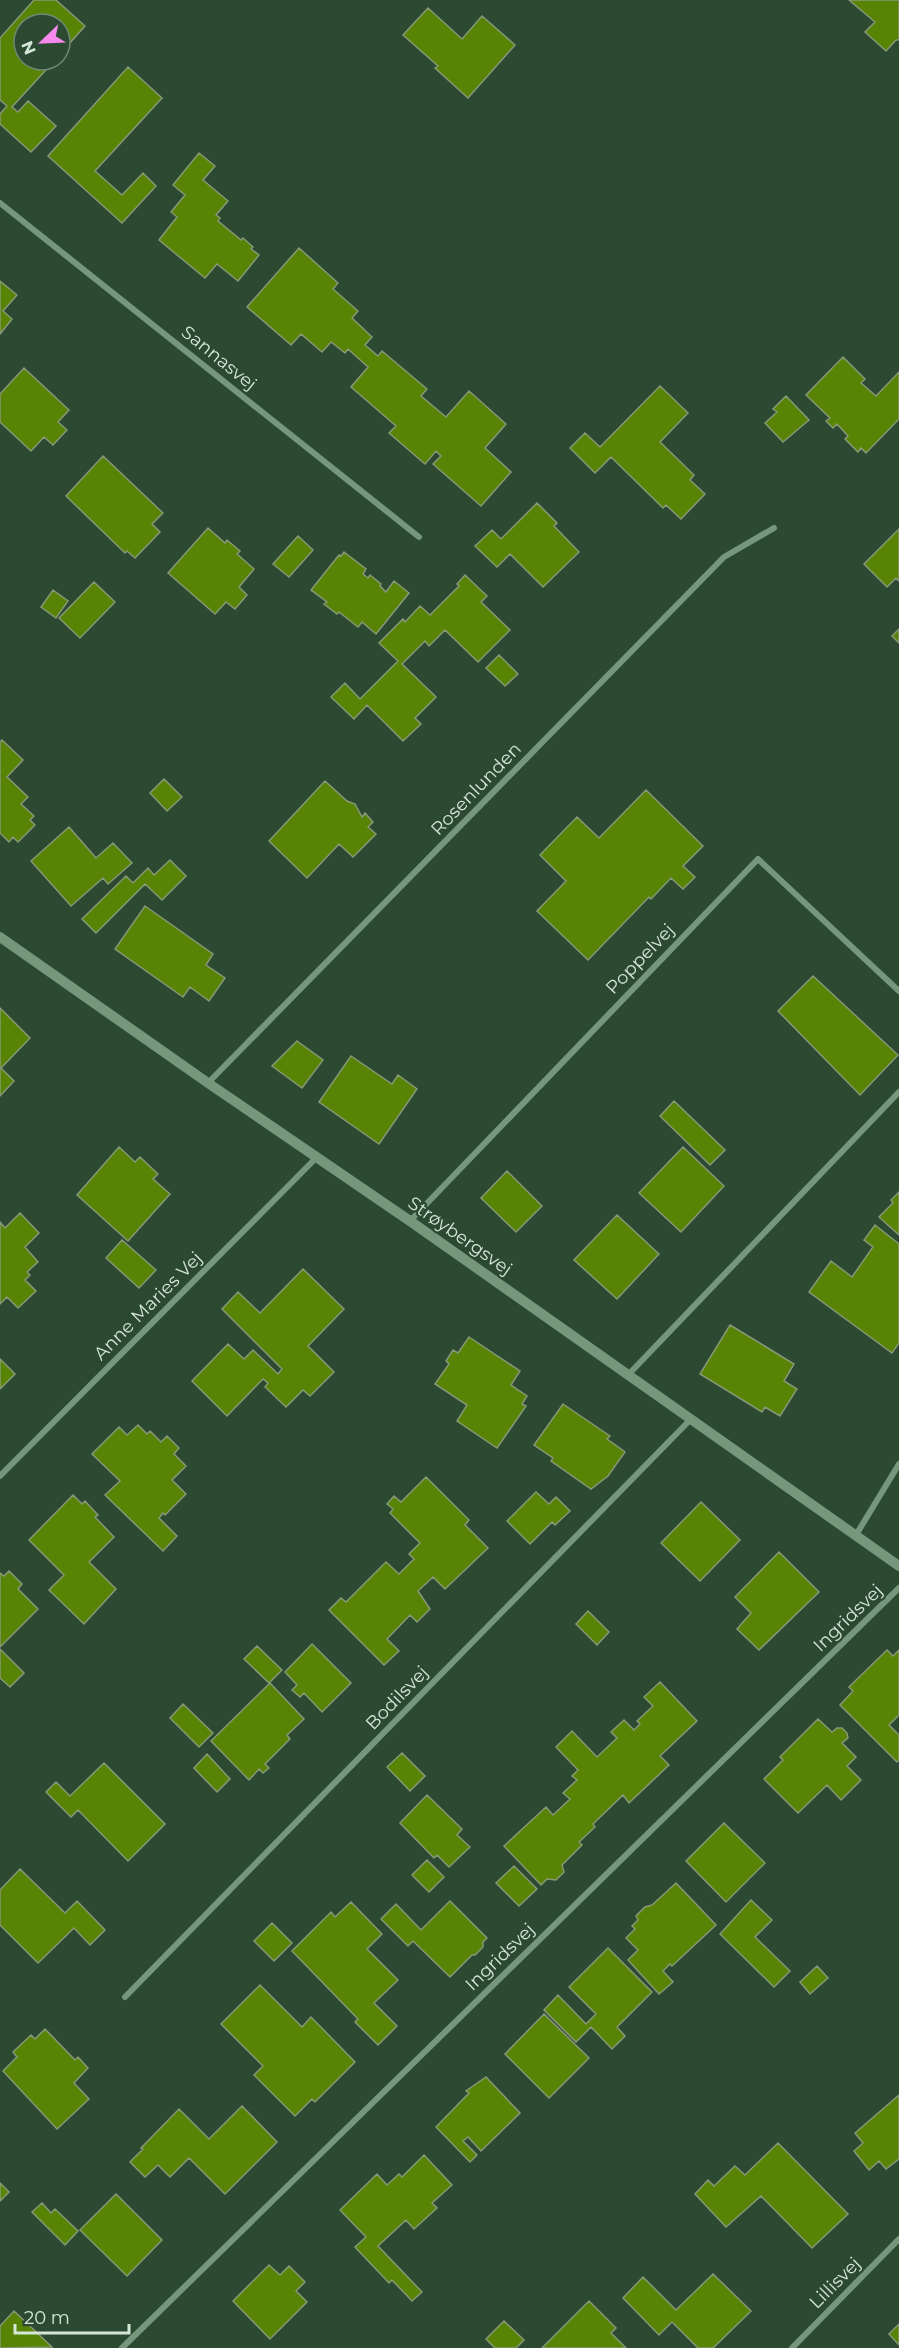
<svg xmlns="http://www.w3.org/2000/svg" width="899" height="2348" font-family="Montserrat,sans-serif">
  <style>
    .building { fill: #578404; stroke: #879876; stroke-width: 1.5 }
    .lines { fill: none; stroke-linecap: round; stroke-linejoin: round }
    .minor { stroke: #77977c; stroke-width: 6 }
    .tertiary { stroke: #77977c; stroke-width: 10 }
    .labels { text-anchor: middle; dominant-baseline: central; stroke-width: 4.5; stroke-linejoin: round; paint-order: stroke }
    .street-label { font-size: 18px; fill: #d5e6d8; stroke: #2c4932 }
  </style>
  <rect width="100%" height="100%" fill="#2c4932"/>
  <!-- building -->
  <path class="building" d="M34 0H56L85 26 60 54V24H24V60H55L12 107 18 112 28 101 56 126 31 152 0 124V114L7 106 0 100V38Z
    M849 0H899V40H896L886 51 865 32 875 22Z
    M428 8 462 39 482 16 515 45 468 98 435 68 438 66 403 35Z
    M128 67 162 98 95 171 122 195 143 173 156 186 122 223 48 156Z
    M199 153 215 166 203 180 228 201 216 215 220 218 218 221 241 240 243 238 253 247 251 249 259 255 238 281 217 264 205 278 159 240 177 217 171 212 185 195 173 185Z
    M299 248 338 283 333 289 358 311 352 318 372 337 365 345 378 356 382 351 427 389 421 396 446 417 469 391 506 424 485 448 511 472 481 506 433 464 441 456 436 451 425 464 389 433 396 426 351 387 368 367 348 349 345 353 331 342 322 352 301 334 291 345 247 307Z
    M0 281 17 295 3 311 12 319 0 334Z
    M843 357 865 379 861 383 876 396 899 372V419L866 453 861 448 858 452 845 439 848 436 837 424 833 428 826 421 830 418 806 395Z
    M24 368 69 410 58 422 67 430 53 445 44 437 31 451 0 422V394Z
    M660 386 688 413 660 442 694 475 690 480 705 494 681 519 666 505 663 508 611 457 595 473 570 448 585 433 600 447Z
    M786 396 809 420 783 442 765 423 777 412 773 409Z
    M103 456 163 513 152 524 160 532 135 558 127 551 125 553 66 496Z
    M537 503 557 523 554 526 579 552 543 587 510 554 497 567 475 546 492 530 501 539Z
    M208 528 225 543 227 540 240 551 237 554 254 569 239 587 247 595 235 609 226 602 215 614 168 573Z
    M899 529V581L896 578 887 587 864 564Z
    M298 536 313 550 289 577 273 564Z
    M344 552 366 569 363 574 368 578 370 575 381 584 380 586 386 592 394 581 409 593 376 634 362 622 358 627 339 612 337 614 324 604 327 602 311 590 339 555 341 556Z
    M465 575 487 596 481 602 510 630 478 662 445 630 429 646 425 641 402 664 436 697 415 718 421 724 403 741 367 705 354 719 331 697 345 683 360 699 398 661 379 643 403 619 405 622 420 606 430 615 459 586 457 584Z
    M94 582 115 602 80 638 59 618Z
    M53 590 68 601 56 618 41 607Z
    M899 629V643L892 636Z
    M499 655 518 674 505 686 486 668Z
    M2 740 23 760 7 777 28 797 21 804 34 816 30 820 35 825 18 842 13 837 9 842 0 833V742Z
    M164 779 182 797 167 811 150 793Z
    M325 781 347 801 355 804 362 817 365 813 373 822 368 827 376 834 353 857 339 844 307 878 269 841Z
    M646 790 703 846 683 866 695 877 683 889 671 878 651 899 649 897 588 960 537 911 566 881 540 855 577 817 599 838Z
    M69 827 96 858 113 843 132 863 108 884 103 878 71 906 31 861Z
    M170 860 186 876 162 900 145 884 96 933 82 919 126 876 133 883 148 868 154 875Z
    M145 906 213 954 206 965 225 978 209 1001 190 987 183 997 115 949Z
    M813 976 898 1055 860 1095 778 1011Z
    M0 1008 30 1038 1 1068 14 1081 0 1096Z
    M297 1041 323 1060 302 1088 272 1066Z
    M351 1056 392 1084 398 1075 417 1089 379 1144 319 1102Z
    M674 1101 725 1150 710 1165 660 1116Z
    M119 1147 135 1162 140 1157 158 1174 153 1179 170 1194 128 1241 77 1195Z
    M683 1147 724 1186 681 1232 639 1193Z
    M507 1171 542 1206 516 1232 481 1198Z
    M899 1192V1235L879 1217 893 1203 891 1200Z
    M20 1213 39 1233 25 1247 38 1262 27 1272 30 1275 25 1280 36 1291 18 1308 7 1297 0 1304V1222L5 1228Z
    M617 1215 659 1254 617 1299 574 1260Z
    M875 1225 899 1244V1343L892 1353 809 1292 831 1261 852 1277 873 1247 864 1240Z
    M122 1240 156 1270 139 1288 106 1258Z
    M303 1269 344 1309 308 1346 334 1372 310 1396 303 1390 286 1407 265 1387 268 1383 263 1379 227 1416 192 1381 228 1344 244 1359 253 1350 278 1374 282 1369 222 1309 238 1292 260 1313Z
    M730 1325 794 1364 784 1381 797 1389 780 1416 765 1407 762 1412 700 1374Z
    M469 1337 520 1371 511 1385 527 1396 522 1404 526 1406 497 1448 457 1421 467 1405 435 1384 449 1364 446 1361 453 1350 458 1353Z
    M0 1359 15 1374 0 1389Z
    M563 1404 610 1436 607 1439 625 1452 608 1476 591 1489 551 1461 553 1458 534 1445Z
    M138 1425 147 1434 150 1431 161 1442 167 1436 179 1448 174 1454 186 1466 172 1480 186 1494 165 1515 163 1513 159 1518 177 1536 163 1551 105 1495 120 1481 92 1454 119 1427 127 1435Z
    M426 1477 469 1520 465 1525 488 1548 445 1589 433 1577 418 1591 430 1609 417 1622 410 1615 387 1639 399 1651 384 1665 329 1610 341 1598 346 1602 386 1562 399 1574 414 1559 409 1554 420 1543 390 1513 393 1509 387 1504 394 1496 401 1502Z
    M536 1492 549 1504 556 1497 570 1511 555 1525 552 1522 530 1544 507 1521Z
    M73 1495 82 1504 85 1501 98 1515 95 1517 114 1537 89 1562 116 1589 84 1624 49 1590 64 1575 29 1540Z
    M701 1502 740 1540 700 1581 661 1543Z
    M779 1552 819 1592 759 1650 737 1629 751 1613 735 1597Z
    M9 1571 22 1584 18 1589 38 1609 0 1647V1573L4 1576Z
    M588 1611 609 1632 597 1645 576 1624Z
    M312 1644 351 1683 322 1712 304 1693 300 1697 292 1690 297 1685 285 1672Z
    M257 1646 282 1670 269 1683 244 1659Z
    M0 1649 24 1673 10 1687 0 1678Z
    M887 1650 893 1656 899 1650V1715L889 1725 899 1735V1760L897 1762 840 1705 853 1691 849 1687Z
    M660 1682 697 1721 660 1756 669 1765 629 1803 623 1795 593 1824 595 1827 579 1842 582 1845 562 1865 564 1872 556 1880 547 1879 541 1885 504 1846 546 1807 553 1815 570 1799 563 1793 577 1780 572 1776 578 1770 556 1747 572 1731 597 1757 617 1738 611 1732 624 1720 634 1730 640 1724 637 1721 653 1706 644 1697Z
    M270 1683 304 1719 287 1735 290 1739 265 1764 269 1768 263 1773 259 1769 249 1780 211 1741Z
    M183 1704 213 1733 199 1747 170 1718Z
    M818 1719 832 1732 837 1728H842L847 1733 848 1738 842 1743 856 1757 847 1766 861 1780 841 1800 827 1785 798 1813 764 1779 783 1760 780 1757Z
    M402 1753 425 1776 410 1791 387 1767Z
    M207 1754 230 1779 217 1792 194 1768Z
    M104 1763 165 1824 128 1861 78 1810 71 1817 46 1792 56 1782 70 1796Z
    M427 1795 462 1829 457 1835 470 1847 449 1867 437 1855 434 1858 400 1823Z
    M724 1823 765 1863 726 1902 686 1861Z
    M427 1860 444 1877 429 1892 412 1875Z
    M514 1866 537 1889 519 1906 496 1883Z
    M20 1869 65 1913 77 1901 105 1930 90 1945 74 1928 38 1963 0 1925V1890Z
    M676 1883 716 1925 672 1966 670 1964 663 1971 673 1982 659 1994 628 1960 638 1950 626 1938 635 1929 632 1926 638 1920 636 1916 645 1907 652 1905Z
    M751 1900 772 1920 755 1937 790 1971 774 1987 720 1934Z
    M450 1901 487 1938 483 1942V1947L475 1955H472L450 1977 413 1941 408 1946 381 1919 396 1904 421 1930Z
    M351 1902 382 1934 367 1949 398 1980 374 2003 397 2026 378 2045 355 2022 358 2019 292 1951 331 1912 335 1917Z
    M272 1923 292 1943 274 1961 254 1941Z
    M608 1948 652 1992 617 2027 625 2036 612 2049 591 2027 576 2042 544 2010 558 1995 586 2024 596 2014 569 1987Z
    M817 1966 828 1978 810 1994 800 1982Z
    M260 1985 302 2027 311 2017 355 2062 315 2102 312 2099 295 2116 254 2075 263 2066 221 2024Z
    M544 2014 589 2058 549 2098 505 2054Z
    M45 2029 75 2060 78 2057 88 2068 74 2083 89 2099 57 2129 3 2071 17 2057 13 2052 31 2035 35 2039Z
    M486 2077 520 2113 481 2151 468 2137 463 2141 477 2155 470 2162 436 2127 469 2093 466 2091Z
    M899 2095V2159L886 2169 879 2161 869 2170 854 2151 863 2143 855 2133Z
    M242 2106 277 2142 225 2194 189 2158 170 2177 158 2165 145 2177 130 2162 143 2149 141 2148 179 2109 209 2139Z
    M778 2143 848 2214 812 2248 761 2196 726 2227 695 2194 708 2180 714 2186 735 2166 745 2175Z
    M424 2155 452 2185 432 2203 437 2208 414 2229 406 2220 378 2246 422 2292 412 2301 392 2280 389 2283 355 2247 366 2237 340 2210 377 2174 387 2185 399 2174 402 2177Z
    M0 2183 9 2192 0 2201Z
    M116 2194 162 2240 127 2276 80 2230Z
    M42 2203 51 2213 55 2209 78 2231 65 2245 32 2212Z
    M269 2265 280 2275 289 2266 305 2282 296 2291 307 2302 270 2339 233 2301Z
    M713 2274 751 2311 713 2348H698L672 2322 659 2335 623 2298 643 2277 676 2310Z
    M589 2301 616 2328 611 2333 626 2348H542Z
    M14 2311 52 2347 0 2348V2326Z
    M504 2321 524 2340 516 2348H495L486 2339Z
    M899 2324V2345L889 2334Z"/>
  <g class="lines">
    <!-- minor -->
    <path class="minor" d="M0 203 419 537
      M208 1083 724 557 774 528
      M410 1221 758 859 899 991
      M628 1375 899 1092
      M0 1476 317 1157
      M856 1535 899 1464
      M125 1997 690 1420
      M122 2348 899 1588
      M792 2348 899 2239"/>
    <!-- tertiary -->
    <path class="tertiary" d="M0 937 208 1083 410 1221 899 1566"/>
  </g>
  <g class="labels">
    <!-- street labels -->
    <g class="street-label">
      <text transform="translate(219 358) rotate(39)">Sannasvej</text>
      <text transform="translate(476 789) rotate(-46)">Rosenlunden</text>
      <text transform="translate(640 959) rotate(-46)">Poppelvej</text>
      <text transform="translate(460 1236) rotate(35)">Strøybergsvej</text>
      <text transform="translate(148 1306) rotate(-45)">Anne Maries Vej</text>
      <text transform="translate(848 1618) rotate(-44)">Ingridsvej</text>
      <text transform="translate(397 1698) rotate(-46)">Bodilsvej</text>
      <text transform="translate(500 1957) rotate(-44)">Ingridsvej</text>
      <text transform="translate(835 2283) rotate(-45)">Lillisvej</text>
    </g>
  </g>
  <!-- north arrow -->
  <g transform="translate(42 42) rotate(247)"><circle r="28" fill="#2c4932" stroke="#708874" stroke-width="1.5"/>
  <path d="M0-4.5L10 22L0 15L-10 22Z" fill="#f589ee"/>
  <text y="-9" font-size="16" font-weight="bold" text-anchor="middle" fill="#d5e6d8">N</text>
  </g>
  <!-- scale -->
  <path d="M15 2324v9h114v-9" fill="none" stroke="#d5e6d8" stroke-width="3"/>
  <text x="24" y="2324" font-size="18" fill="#d5e6d8" stroke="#2c4932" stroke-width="4.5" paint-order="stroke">20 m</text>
</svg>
